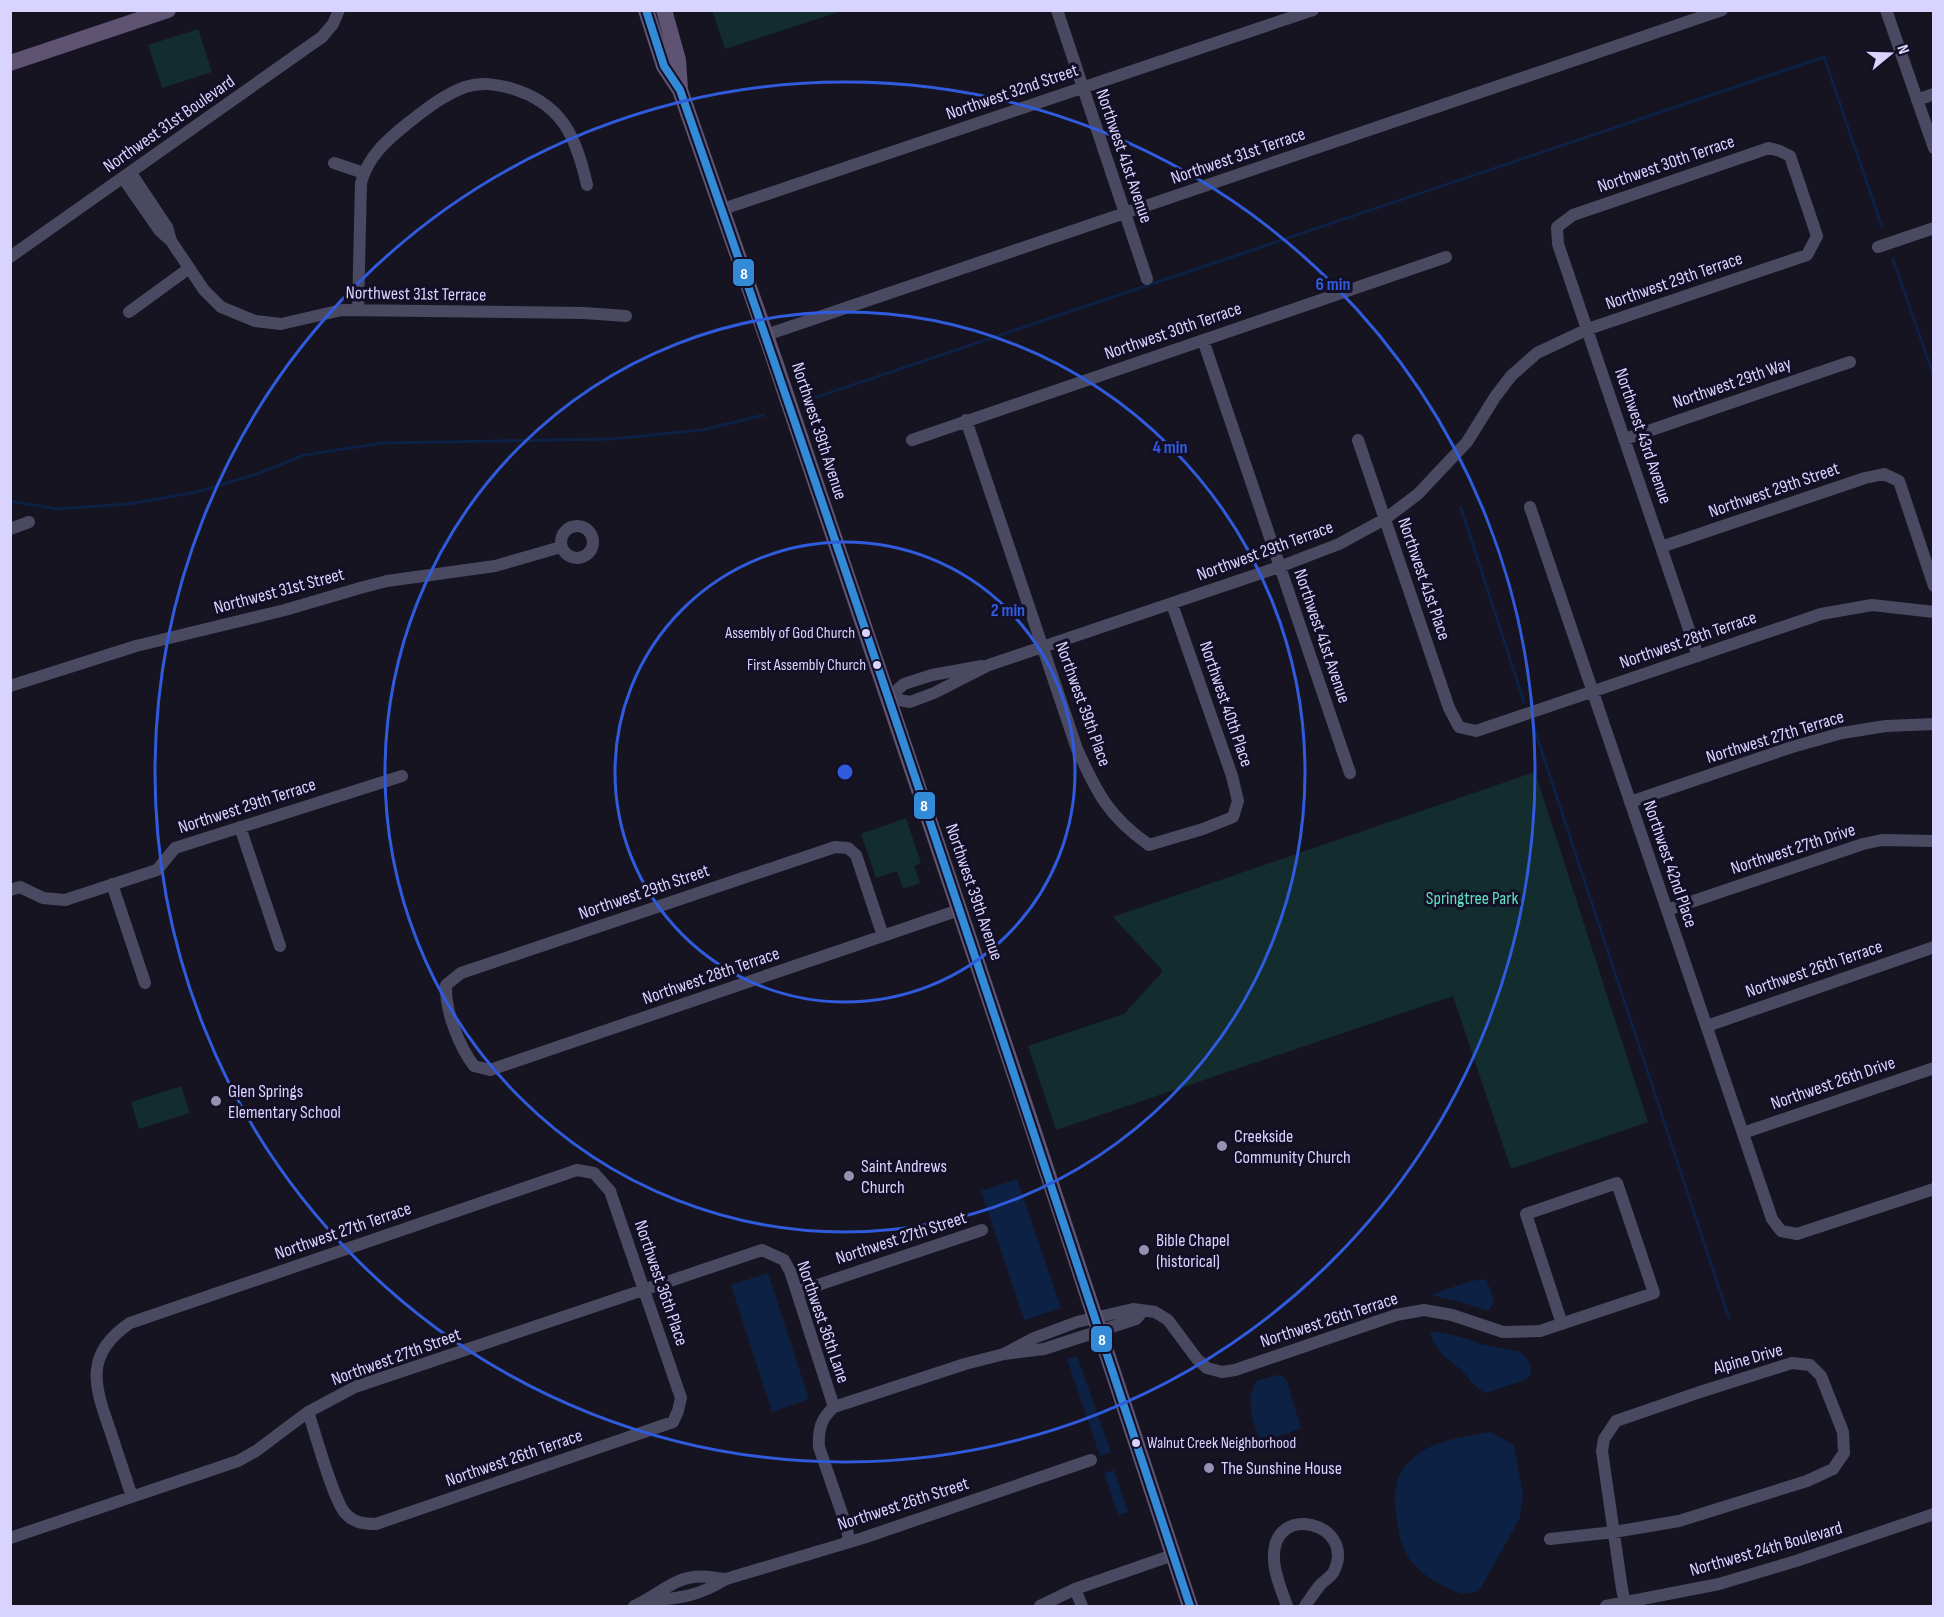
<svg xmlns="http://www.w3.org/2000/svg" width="1944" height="1617" font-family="'Sofia Sans Condensed',sans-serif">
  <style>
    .green { fill: #132c2d }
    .water { fill: #0d2144 }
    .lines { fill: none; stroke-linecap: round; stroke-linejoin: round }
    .stream { stroke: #0d2144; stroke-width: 3 }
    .minor { stroke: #4a4962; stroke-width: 12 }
    .major { stroke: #5e5373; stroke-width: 16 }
    .bus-1-casing { stroke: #130f26; stroke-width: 12 }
    .bus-1 { stroke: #338bd7; stroke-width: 8 }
    .ring { fill: none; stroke: #305bdc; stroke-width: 3 }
    .bus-dot { fill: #d9d4ff; stroke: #130f26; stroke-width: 2 }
    .poi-dot { fill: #9591b1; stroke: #130f26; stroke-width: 2 }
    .labels { text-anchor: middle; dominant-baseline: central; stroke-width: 6; stroke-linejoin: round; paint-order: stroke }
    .bus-label { font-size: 16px; fill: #d9d4ff; stroke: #130f26; text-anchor: end }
    .street-label { font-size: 18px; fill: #d9d4ff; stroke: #130f26 }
    .park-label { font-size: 18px; fill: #5fe0c0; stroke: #130f26 }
    .poi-label { font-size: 18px; fill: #d9d4ff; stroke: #130f26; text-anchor: start }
    .centre { fill: #305bdc; stroke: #130f26; stroke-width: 3 }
    .ring-label { font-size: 18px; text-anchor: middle; font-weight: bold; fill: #305bdc; stroke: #130f26; stroke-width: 6; stroke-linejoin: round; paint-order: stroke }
    .line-badge { stroke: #130f26; stroke-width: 2 }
    .badge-label { font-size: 16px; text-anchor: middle; font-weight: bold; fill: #fff }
  </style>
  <rect width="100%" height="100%" fill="#161421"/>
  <!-- green -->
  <path class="green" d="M712 10H842V11L725 49Z
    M198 29 212 72 162 88 148 45Z
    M1535 772 1648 1122 1511 1169 1453 996 1056 1130 1028 1046 1124 1014 1163 971 1113 917Z
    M906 818 921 863 914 866 920 883 903 889 897 871 876 878 861 834Z
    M181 1086 190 1113 139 1129 131 1102Z"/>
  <!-- water -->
  <path class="water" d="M1017 1179 1061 1308 1024 1320 981 1191Z
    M768 1273 809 1399 772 1412 731 1285Z
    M1486 1279 1491 1291 1494 1303 1488 1311 1461 1302 1430 1295 1471 1281Z
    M1439 1332 1465 1338 1480 1344 1521 1352 1530 1363 1531 1375 1522 1381 1485 1393C1473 1386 1472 1382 1464 1373 1449 1357 1438 1357 1430 1333Z
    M1077 1356 1111 1452 1100 1456 1067 1359Z
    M1276 1375 1282 1376 1287 1381 1301 1428C1287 1434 1274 1439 1259 1438L1252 1418 1250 1396 1256 1381Z
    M1491 1432 1514 1445 1523 1495 1520 1518 1479 1591C1474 1592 1467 1594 1461 1593 1443 1589 1413 1569 1406 1553 1399 1540 1398 1527 1396 1513 1393 1494 1395 1475 1410 1461 1431 1440 1463 1437 1491 1432Z
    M1114 1470 1128 1512 1118 1515 1104 1473Z"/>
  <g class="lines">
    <!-- stream -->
    <path class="stream" d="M1893 259 1934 377
      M811 399 1824 57 1882 227
      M10 501 57 509 128 504 197 492 257 474 304 455 383 443 611 439 702 430 764 415
      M1461 508 1524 702
      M1533 725 1729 1318"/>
    <!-- minor -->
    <path class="minor" d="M1057 10 1147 279
      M1886 10 1934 148
      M1917 100 1934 94
      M334 163 364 173
      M131 173 167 227 171 241 204 290 221 307 255 321 281 324 342 310 584 313 626 316
      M123 178 160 231 170 240
      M723 209 1313 10
      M1878 247 1934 228
      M10 257 322 37 333 24 339 10
      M358 310 361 183C368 156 387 140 408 123 425 110 445 94 465 87 481 82 495 84 510 88 562 103 576 136 587 185
      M129 312 188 269
      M766 335 1722 10
      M1203 340 1350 773
      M966 420 1077 749C1097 793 1108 816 1149 845L1203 829 1233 817 1238 801 1232 776 1172 604
      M1625 439 1850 362
      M912 440 1446 257
      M1358 440 1449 708 1459 727 1476 731 1821 614 1872 605 1934 612
      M1530 507 1772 1219 1781 1231 1797 1234 1934 1189
      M561 542a16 16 0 1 1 32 0a16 16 0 1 1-32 0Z
      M10 529 29 522
      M1661 547 1865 478 1884 474 1899 481 1934 586
      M10 686 136 646 285 610 360 588 387 581 495 566 561 547
      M888 698 910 702 934 693 989 665 1279 567 1339 544 1385 519 1418 494 1467 442 1495 397 1511 376 1537 353 1588 329 1807 255 1817 236 1790 156 1780 151 1769 148 1573 215 1557 227 1558 244 1698 656
      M888 698 904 684 932 675 982 666
      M1630 802 1792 747 1842 733 1886 726 1934 724
      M240 827 280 946
      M112 884 145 983
      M10 890 20 887 43 898 65 900 157 870 175 848 402 776
      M1667 910 1863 844 1882 840 1934 841
      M883 936 856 855 848 848 835 847 461 973 446 985C445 1011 459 1046 474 1066L490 1070 959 910
      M1707 1026 1934 947
      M1743 1133 1934 1068
      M797 1292 982 1230
      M1004 1354 1034 1338 1077 1322 1133 1309 1155 1312 1168 1320 1197 1359 1207 1368 1222 1372 1235 1370 1396 1315 1424 1310 1452 1315 1503 1332 1540 1331 1654 1293 1617 1183 1526 1214 1562 1324
      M132 1497C125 1475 117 1452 110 1430 94 1385 84 1354 130 1323L577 1170 594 1173 610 1191 681 1398 678 1411 673 1422 376 1524C365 1524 354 1523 346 1514 334 1503 315 1432 308 1412
      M10 1538 238 1461 256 1451 308 1412 355 1387 762 1250 784 1260 790 1271 834 1407
      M1550 1539 1614 1532 1679 1521 1807 1481 1833 1469 1844 1453 1843 1432 1821 1376 1810 1365 1792 1363 1700 1392 1616 1421 1604 1439 1602 1451 1622 1589 1625 1603
      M849 1542 847 1528 819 1447C818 1430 821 1418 834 1407L965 1364 1004 1354 1044 1349 1136 1319 1142 1312
      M1075 1589 1082 1606
      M648 1601C680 1598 697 1597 726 1579L863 1538 1091 1460
      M634 1606C654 1598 671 1580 693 1577 704 1575 715 1578 726 1579
      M1040 1606 1075 1589 1173 1555
      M1287 1606C1282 1591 1274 1574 1274 1558 1272 1501 1357 1523 1334 1571 1332 1576 1325 1580 1321 1584 1315 1591 1310 1599 1305 1606
      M1606 1606 1719 1584 1796 1561 1934 1514"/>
    <!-- major -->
    <path class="major" d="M646 10 664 66 680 90 772 353 1028 1114 1190 1606
      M664 10 678 60 680 89
      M10 63 168 10"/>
    <defs>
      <path id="bus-1" d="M646 10 664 66 680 90C856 593 1023 1100 1190 1606"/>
    </defs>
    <!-- bus-1 casing -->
    <use href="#bus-1" class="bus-1-casing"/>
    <!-- bus-1 -->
    <use href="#bus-1" class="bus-1"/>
  </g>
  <!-- distance rings -->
  <g class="ring">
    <circle cx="845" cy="772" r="230"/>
    <circle cx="845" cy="772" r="460"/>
    <circle cx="845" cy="772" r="690"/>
  </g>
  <!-- markers -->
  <g class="bus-dot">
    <circle cx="866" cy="633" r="5"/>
    <circle cx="877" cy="665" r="5"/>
    <circle cx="1136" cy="1443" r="5"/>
  </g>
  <g class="poi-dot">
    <circle cx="216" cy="1101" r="6"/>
    <circle cx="1222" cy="1146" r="6"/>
    <circle cx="849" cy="1176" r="6"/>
    <circle cx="1144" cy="1250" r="6"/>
    <circle cx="1209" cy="1468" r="6"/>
  </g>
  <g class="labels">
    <!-- bus labels -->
    <g class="bus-label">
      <text x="855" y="633">Assembly of God Church</text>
      <text x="866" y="665">First Assembly Church</text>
      <text x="1147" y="1443" text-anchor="start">Walnut Creek Neighborhood</text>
    </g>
    <!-- street labels -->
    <g class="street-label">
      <text transform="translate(1012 92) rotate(-19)">Northwest 32nd Street</text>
      <text transform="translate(169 124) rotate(-35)">Northwest 31st Boulevard</text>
      <text transform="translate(1124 156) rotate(71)">Northwest 41st Avenue</text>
      <text transform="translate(1238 156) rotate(-19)">Northwest 31st Terrace</text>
      <text transform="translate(1666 164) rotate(-19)">Northwest 30th Terrace</text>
      <text transform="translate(1674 281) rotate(-19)">Northwest 29th Terrace</text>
      <text transform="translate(416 294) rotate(1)">Northwest 31st Terrace</text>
      <text transform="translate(1173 331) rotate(-19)">Northwest 30th Terrace</text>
      <text transform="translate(1732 383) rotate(-19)">Northwest 29th Way</text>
      <text transform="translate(819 431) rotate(72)">Northwest 39th Avenue</text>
      <text transform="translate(1643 436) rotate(71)">Northwest 43rd Avenue</text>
      <text transform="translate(1774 490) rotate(-19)">Northwest 29th Street</text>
      <text transform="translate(1265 551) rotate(-20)">Northwest 29th Terrace</text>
      <text transform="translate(1424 579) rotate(71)">Northwest 41st Place</text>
      <text transform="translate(279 591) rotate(-15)">Northwest 31st Street</text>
      <text transform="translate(1322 636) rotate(71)">Northwest 41st Avenue</text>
      <text transform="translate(1688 640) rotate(-19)">Northwest 28th Terrace</text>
      <text transform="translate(1083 704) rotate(70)">Northwest 39th Place</text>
      <text transform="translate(1226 704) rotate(71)">Northwest 40th Place</text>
      <text transform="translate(1775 737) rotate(-17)">Northwest 27th Terrace</text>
      <text transform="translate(247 806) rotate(-18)">Northwest 29th Terrace</text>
      <text transform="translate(1793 849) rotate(-18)">Northwest 27th Drive</text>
      <text transform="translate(1670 864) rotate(71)">Northwest 42nd Place</text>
      <text transform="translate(644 892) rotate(-19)">Northwest 29th Street</text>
      <text transform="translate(974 892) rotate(71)">Northwest 39th Avenue</text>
      <text transform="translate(1814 969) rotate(-19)">Northwest 26th Terrace</text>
      <text transform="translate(711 976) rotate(-19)">Northwest 28th Terrace</text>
      <text transform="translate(1833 1083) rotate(-19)">Northwest 26th Drive</text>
      <text transform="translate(343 1231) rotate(-19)">Northwest 27th Terrace</text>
      <text transform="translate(901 1238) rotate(-18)">Northwest 27th Street</text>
      <text transform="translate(661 1283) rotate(71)">Northwest 36th Place</text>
      <text transform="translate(1329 1320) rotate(-18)">Northwest 26th Terrace</text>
      <text transform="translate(823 1322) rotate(71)">Northwest 36th Lane</text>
      <text transform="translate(396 1357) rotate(-20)">Northwest 27th Street</text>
      <text transform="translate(1748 1359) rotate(-16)">Alpine Drive</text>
      <text transform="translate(514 1458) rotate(-19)">Northwest 26th Terrace</text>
      <text transform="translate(903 1504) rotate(-18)">Northwest 26th Street</text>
      <text transform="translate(1766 1549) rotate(-16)">Northwest 24th Boulevard</text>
    </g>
    <!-- park labels -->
    <g class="park-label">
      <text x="1472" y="898">Springtree Park</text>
    </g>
    <!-- poi labels -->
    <g class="poi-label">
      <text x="228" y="1091">Glen Springs<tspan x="228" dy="21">Elementary School</tspan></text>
      <text x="1234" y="1136">Creekside<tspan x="1234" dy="21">Community Church</tspan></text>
      <text x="861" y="1166">Saint Andrews<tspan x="861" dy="21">Church</tspan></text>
      <text x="1156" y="1240">Bible Chapel<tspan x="1156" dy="21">(historical)</tspan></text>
      <text x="1221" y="1468">The Sunshine House</text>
    </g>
  </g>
  <circle cx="845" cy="772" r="9" class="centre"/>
  <g class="ring-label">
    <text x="1333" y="290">6 min</text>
    <text x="1170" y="453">4 min</text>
    <text x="1008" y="616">2 min</text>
  </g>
  <g class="line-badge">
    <rect x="732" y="258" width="23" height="29" rx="6" fill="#338bd7"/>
    <rect x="913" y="791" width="23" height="29" rx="6" fill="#338bd7"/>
    <rect x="1090" y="1325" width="23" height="28" rx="6" fill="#338bd7"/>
  </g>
  <g class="badge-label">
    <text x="744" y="279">8</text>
    <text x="924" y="811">8</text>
    <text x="1102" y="1345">8</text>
  </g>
  <!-- border -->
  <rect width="1944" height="1617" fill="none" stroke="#d9d4ff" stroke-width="24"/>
  <!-- north arrow -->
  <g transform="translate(1890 54) rotate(71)" stroke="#130f26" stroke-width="4.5" paint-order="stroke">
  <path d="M0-4.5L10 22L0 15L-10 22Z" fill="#d9d4ff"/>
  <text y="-9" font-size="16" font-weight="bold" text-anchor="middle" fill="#d9d4ff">N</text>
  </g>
</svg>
